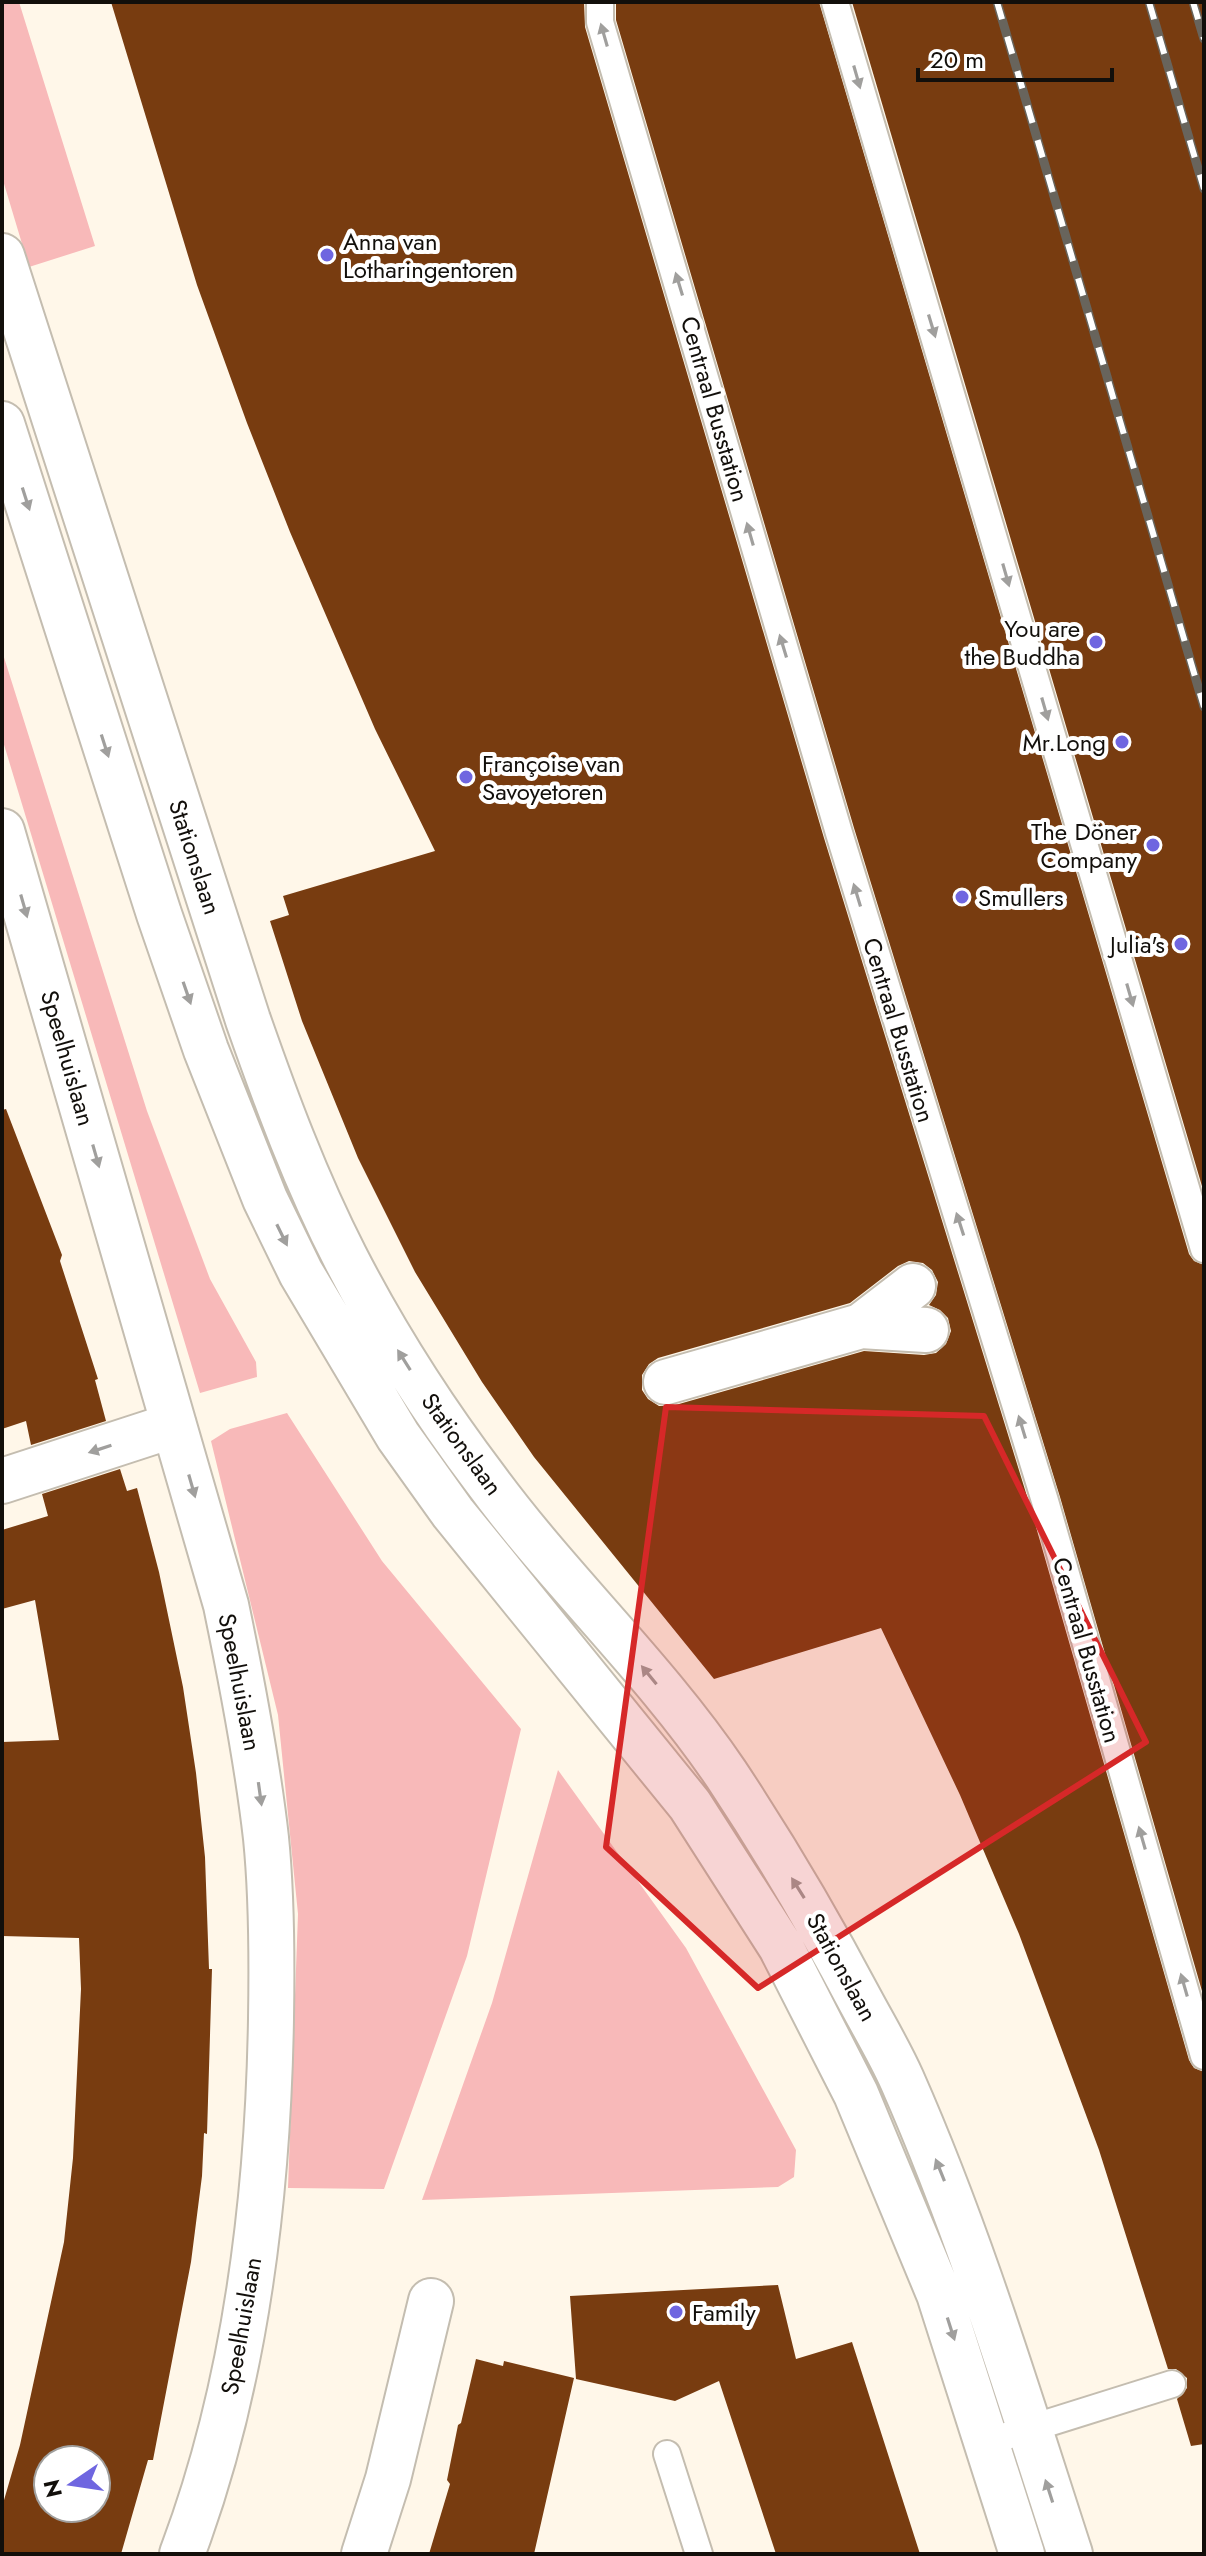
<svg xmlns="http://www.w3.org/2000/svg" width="1206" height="2556" font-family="Jost,sans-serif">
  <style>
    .green { fill: #f8b9b9 }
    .building { fill: #783c10; fill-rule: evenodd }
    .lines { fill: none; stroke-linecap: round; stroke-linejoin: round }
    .lane-casing { stroke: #c4bdb0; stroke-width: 30 }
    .street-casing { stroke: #c4bdb0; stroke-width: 48 }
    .secondary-casing { stroke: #c4bdb0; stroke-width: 48 }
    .lane { stroke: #fff; stroke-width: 26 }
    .street { stroke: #fff; stroke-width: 44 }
    .secondary { stroke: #fff; stroke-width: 44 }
    .rail-casing { stroke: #68645c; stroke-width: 9 }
    .rail { stroke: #fff; stroke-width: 6; stroke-dasharray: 18; stroke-linecap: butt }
    .oneway { fill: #a09f9d }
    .marked { fill: #d62828; fill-opacity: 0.2; stroke: #d62828; stroke-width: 6; stroke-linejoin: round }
    .poi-dot { fill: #6f66e0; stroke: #fff; stroke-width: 3 }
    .labels { text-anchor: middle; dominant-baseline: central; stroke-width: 8; stroke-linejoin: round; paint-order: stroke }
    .poi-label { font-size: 24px; fill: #120f0b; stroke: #fff; text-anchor: start }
    .street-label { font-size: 24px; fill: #120f0b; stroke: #fff }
  </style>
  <rect width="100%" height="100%" fill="#fff7e9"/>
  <!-- green -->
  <path class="green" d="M2 2H19L95 246 29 267 2 177Z
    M2 651 147 1111 210 1279 256 1362 257 1377 200 1393 2 738Z
    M287 1413 382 1561 521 1729 467 1956 384 2189 288 2188 298 1914 278 1715 211 1441 230 1429Z
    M558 1770 686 1948 796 2150 794 2177 778 2187 422 2200 492 2003Z"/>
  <!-- building -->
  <path class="building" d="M111 2H584L585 27 824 838 1030 1506 1189 2060 1194 2068 1204 2072V2444L1191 2446 1177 2399 1187 2388V2378L1176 2369H1168L1099 2150 1019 1934 960 1795 881 1628 714 1679 534 1457 482 1382 415 1272 358 1158 302 1021 270 921 289 915 283 896 435 851 375 729 290 532 247 423 197 285ZM909 1261 923 1263 932 1270 938 1282 936 1295 929 1305 940 1310 948 1318 951 1331 946 1344 936 1353 924 1355 864 1351 672 1406H659L648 1399 642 1390V1375L649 1364 658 1358 850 1303 898 1266Z
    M616 2H819L1189 1254 1194 1261 1204 1265V1998L1060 1497 854 828 616 20Z
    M852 2H1204V1193Z
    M6 1109 62 1255 60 1261 98 1379 95 1380 106 1421 31 1445 26 1421 2 1429V1110Z
    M120 1469 127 1491 137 1488 159 1572 183 1687 196 1773 205 1857 209 1969H212L207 2134 204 2133 202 2176 191 2262 153 2460H148L121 2554H2V2507L20 2445 64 2242 73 2158 81 1989 79 1938 2 1936V1742L59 1740 35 1600 2 1609V1530L48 1516 42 1494ZM48 2460H96V2508H48Z
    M778 2285 796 2359 852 2342 920 2554H776L719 2381 675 2401 576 2379 570 2296Z
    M476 2359 503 2366 504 2361 574 2378 534 2554H429L450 2484 447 2480 458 2425 461 2423Z"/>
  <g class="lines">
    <defs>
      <path id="lane" d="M600 2V22L839 833 1045 1501 1204 2056
        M835 2 1204 1249
        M987 2442 1172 2384
        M667 2454 699 2554"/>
      <path id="street" d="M2 831 226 1605C242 1682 257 1759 266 1838 272 1897 272 1959 271 2019 268 2199 246 2385 182 2554
        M861 1326 913 1286
        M666 1382 861 1326 926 1330
        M2 1481 174 1425
        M364 2554 388 2479 431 2301"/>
      <path id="secondary" d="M2 256 248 1020C276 1100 306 1181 345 1257 385 1335 433 1410 486 1480 561 1582 655 1669 726 1774 775 1848 820 1924 861 2002 875 2028 890 2053 902 2080 970 2234 1018 2394 1070 2554
        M2 424 159 914 206 1050 265 1199 301 1273 398 1436 453 1513 690 1805 781 1947 856 2094 939 2294 1022 2554"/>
    </defs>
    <!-- lane casing -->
    <use href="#lane" class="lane-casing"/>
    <!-- street casing -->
    <use href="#street" class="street-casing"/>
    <!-- secondary casing -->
    <use href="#secondary" class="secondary-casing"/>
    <!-- lane -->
    <use href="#lane" class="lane"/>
    <!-- street -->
    <use href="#street" class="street"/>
    <!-- secondary -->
    <use href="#secondary" class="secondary"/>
    <defs>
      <path id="rail" d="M997 2 1204 707
        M1149 2 1204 189
        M1193 2 1204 39"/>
    </defs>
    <!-- rail casing -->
    <use href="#rail" class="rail-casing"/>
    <!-- rail -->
    <use href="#rail" class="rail"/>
  </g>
  <!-- one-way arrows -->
  <defs><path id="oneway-solid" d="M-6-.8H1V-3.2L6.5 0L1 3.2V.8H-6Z" transform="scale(2)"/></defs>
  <g class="oneway">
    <use href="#oneway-solid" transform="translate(604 35) rotate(-106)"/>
    <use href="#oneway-solid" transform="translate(857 77) rotate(74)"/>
    <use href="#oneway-solid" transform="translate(679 284) rotate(-107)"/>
    <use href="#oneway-solid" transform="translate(932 326) rotate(73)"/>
    <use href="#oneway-solid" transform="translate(26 499) rotate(72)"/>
    <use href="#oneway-solid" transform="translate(750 534) rotate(-106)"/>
    <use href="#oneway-solid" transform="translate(1006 575) rotate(74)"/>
    <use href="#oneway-solid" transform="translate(783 646) rotate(-107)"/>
    <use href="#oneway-solid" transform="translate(1045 709) rotate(74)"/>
    <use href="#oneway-solid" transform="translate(105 746) rotate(72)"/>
    <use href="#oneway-solid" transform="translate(857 895) rotate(-107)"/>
    <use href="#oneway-solid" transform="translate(24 906) rotate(74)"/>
    <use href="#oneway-solid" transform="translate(187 993) rotate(71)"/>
    <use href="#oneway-solid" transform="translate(1130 995) rotate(74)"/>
    <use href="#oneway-solid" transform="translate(96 1156) rotate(74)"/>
    <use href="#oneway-solid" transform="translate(960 1224) rotate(-108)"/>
    <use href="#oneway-solid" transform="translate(282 1235) rotate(64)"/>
    <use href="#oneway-solid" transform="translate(404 1360) rotate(-122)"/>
    <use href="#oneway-solid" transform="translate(1022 1427) rotate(-107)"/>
    <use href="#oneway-solid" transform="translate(100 1449) rotate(162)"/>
    <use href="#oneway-solid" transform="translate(192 1486) rotate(74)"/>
    <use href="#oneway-solid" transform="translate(649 1675) rotate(-129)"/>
    <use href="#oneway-solid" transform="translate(260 1794) rotate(82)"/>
    <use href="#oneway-solid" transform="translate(1142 1838) rotate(-106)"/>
    <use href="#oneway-solid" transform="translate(798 1888) rotate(-122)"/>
    <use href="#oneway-solid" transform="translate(1184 1985) rotate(-106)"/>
    <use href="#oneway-solid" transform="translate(940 2170) rotate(-112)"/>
    <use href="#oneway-solid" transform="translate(951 2329) rotate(72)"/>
    <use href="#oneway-solid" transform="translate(1049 2491) rotate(-108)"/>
  </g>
  <!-- marked area -->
  <path class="marked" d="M666 1407 984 1416 1146 1742 758 1988 606 1847Z"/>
  <!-- markers -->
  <g class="poi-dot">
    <circle cx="327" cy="255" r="8"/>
    <circle cx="1096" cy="642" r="8"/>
    <circle cx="1122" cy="742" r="8"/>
    <circle cx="466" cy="777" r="8"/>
    <circle cx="1153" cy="845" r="8"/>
    <circle cx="962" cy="897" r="8"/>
    <circle cx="1181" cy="944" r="8"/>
    <circle cx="676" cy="2312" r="8"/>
  </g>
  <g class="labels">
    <!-- poi labels -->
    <g class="poi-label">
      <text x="343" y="241">Anna van<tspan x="343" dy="28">Lotharingentoren</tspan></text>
      <text x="1080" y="628" text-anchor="end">You are<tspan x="1080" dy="28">the Buddha</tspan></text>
      <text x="1106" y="742" text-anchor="end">Mr.Long</text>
      <text x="482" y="763">Françoise van<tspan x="482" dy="28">Savoyetoren</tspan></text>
      <text x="1137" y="831" text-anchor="end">The Döner<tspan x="1137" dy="28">Company</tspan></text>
      <text x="978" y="897">Smullers</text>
      <text x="1165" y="944" text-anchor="end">Julia's</text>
      <text x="692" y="2312">Family</text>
    </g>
    <!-- street labels -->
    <g class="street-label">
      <text transform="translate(715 409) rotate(74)">Centraal Busstation</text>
      <text transform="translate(195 857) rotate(72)">Stationslaan</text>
      <text transform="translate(899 1030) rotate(73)">Centraal Busstation</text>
      <text transform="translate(68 1058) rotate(74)">Speelhuislaan</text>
      <text transform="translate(462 1444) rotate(54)">Stationslaan</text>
      <text transform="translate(1087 1650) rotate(74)">Centraal Busstation</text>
      <text transform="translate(240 1682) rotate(79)">Speelhuislaan</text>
      <text transform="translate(842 1967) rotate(61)">Stationslaan</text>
      <text transform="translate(241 2326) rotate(-80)">Speelhuislaan</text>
    </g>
  </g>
  <!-- border -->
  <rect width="1206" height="2556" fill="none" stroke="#120f0b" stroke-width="8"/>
  <!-- north arrow -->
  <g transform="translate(72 2484) rotate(257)"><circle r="38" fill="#ffffff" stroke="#a09f9d" stroke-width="2"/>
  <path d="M0-6L14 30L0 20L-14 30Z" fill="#6f66e0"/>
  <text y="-12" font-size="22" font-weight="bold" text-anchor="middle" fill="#120f0b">N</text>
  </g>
  <!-- scale -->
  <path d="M918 68v12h194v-12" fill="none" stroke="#120f0b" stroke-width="4"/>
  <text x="930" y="68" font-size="24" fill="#120f0b" stroke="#ffffff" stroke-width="6" paint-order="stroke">20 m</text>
</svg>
